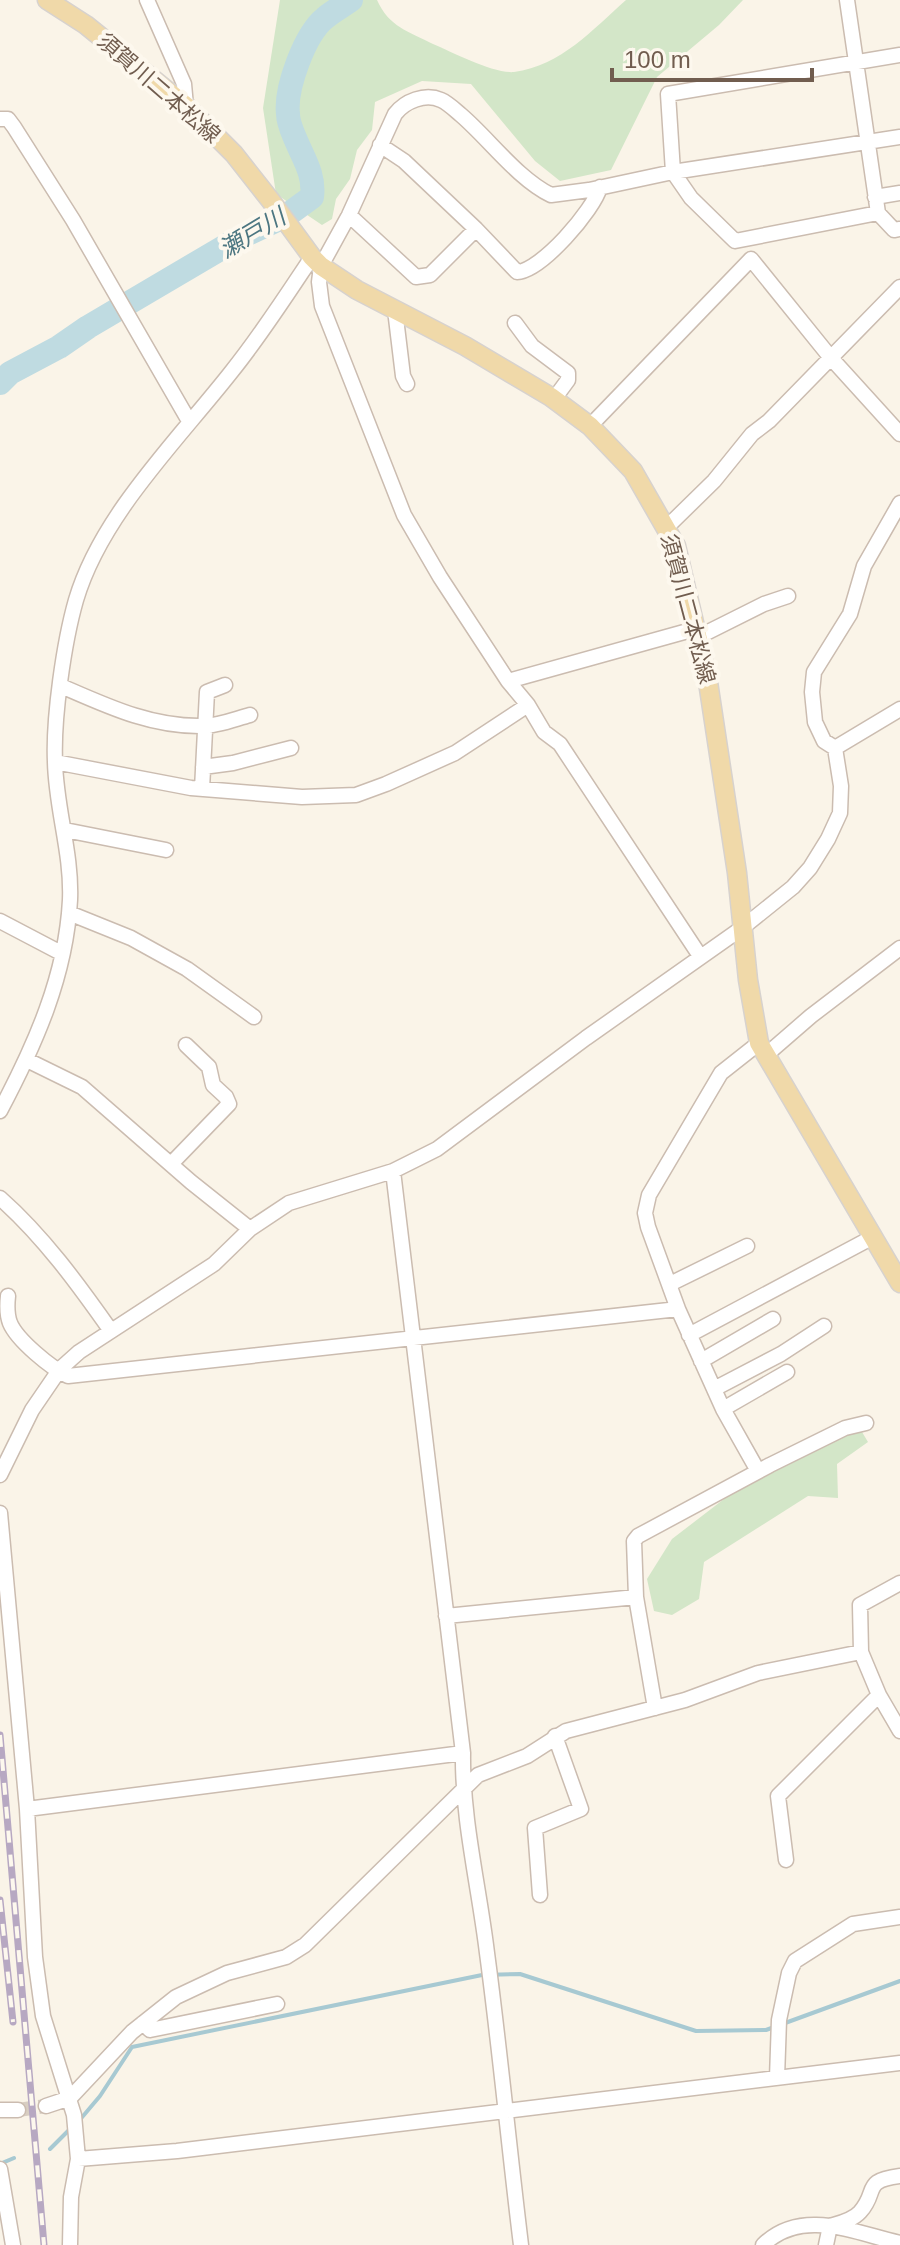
<svg xmlns="http://www.w3.org/2000/svg" width="900" height="2245" font-family="Helvetica,'Noto Sans JP',sans-serif">
  <style>
    .green { fill: #d3e6c8 }
    .lines { fill: none; stroke-linecap: round; stroke-linejoin: round }
    .stream { stroke: #a7c9d2; stroke-width: 4 }
    .river { stroke: #bfdbe1; stroke-width: 24 }
    .minor-tunnel { stroke: #d8cec2; stroke-width: 14; stroke-dasharray: 14 7; stroke-linecap: butt }
    .minor-casing { stroke: #cbbcb0; stroke-width: 17 }
    .major-casing { stroke: #d7d2ce; stroke-width: 21 }
    .minor { stroke: #fff; stroke-width: 14 }
    .major { stroke: #f0d9a9; stroke-width: 18 }
    .rail-casing { stroke: #b7a8c2; stroke-width: 7 }
    .rail { stroke: #fdf8ee; stroke-width: 4; stroke-dasharray: 12; stroke-linecap: butt }
    .labels { text-anchor: middle; dominant-baseline: central; stroke-width: 8; stroke-linejoin: round; paint-order: stroke }
    .street-label { font-size: 22px; fill: #715d4f; stroke: #fdf8ee }
    .water-label { font-size: 24px; font-style: italic; fill: #4c7681; stroke: #fdf8ee }
  </style>
  <rect width="100%" height="100%" fill="#faf4e8"/>
  <!-- green -->
  <path class="green" d="M280 0H377C389 27 408 31 433 44 452 52 494 74 514 72 561 66 593 29 626 0H743L719 25 657 77 611 170 560 181 535 161 471 84 422 81 375 102 372 130 357 150 350 179 336 199 332 219 322 225 276 194 263 108Z
    M859 1427 868 1442 837 1464 838 1498 808 1496 704 1562 699 1599 672 1615 654 1611 647 1579 672 1539 741 1486Z"/>
  <g class="lines">
    <!-- stream -->
    <path class="stream" d="M78 2122 100 2096 132 2047 482 1975 520 1974 696 2031 766 2030 900 1981
      M50 2149 71 2128
      M0 2164 14 2158"/>
    <!-- river -->
    <path class="river" d="M0 383 10 373 59 347 88 327 239 238 286 216 312 197C315 174 303 158 295 138 292 131 288 122 288 114 285 88 305 34 325 18 333 11 343 6 351 0"/>
    <!-- minor-tunnel -->
    <path class="minor-tunnel" d="M18 2110 46 2106"/>
    <defs>
      <path id="minor" d="M147 0 184 84 186 106
        M847 0C857 71 867 142 878 213L735 241 691 198 673 172 668 94 900 55
        M0 119H8L14 127 73 220 189 421
        M380 145 404 161 476 229
        M875 197 900 193
        M878 213 894 230 900 229
        M349 215 416 277 430 275 476 229 517 272C541 271 594 210 600 187
        M395 310 403 376 407 384
        M515 323 532 346 568 373V380L554 399
        M590 426 751 259 831 358 900 434
        M667 527 714 481 752 434 769 421 900 287
        M698 637 764 604 788 596
        M508 681 695 629
        M61 686C107 706 151 727 202 726 218 726 235 719 250 715
        M835 748 824 741 815 722 812 692 814 672 850 614 864 566 900 503
        M835 748 900 709
        M55 762 191 788 302 797 356 795 386 784 455 753 528 705
        M203 767 233 763 291 748
        M202 789 207 692 225 685
        M65 830 166 850
        M69 913 131 938 187 969 254 1017
        M0 921 61 953
        M700 956 560 744 544 732 528 705 508 681 440 577 404 515 322 306 319 282 321 266 349 215 395 114C405 101 425 93 441 100 448 103 455 110 461 115 489 139 518 179 551 195L589 190 673 172 900 137
        M766 1055 811 1016 900 948
        M27 1060 82 1087 191 1182 250 1229
        M0 1111C35 1045 66 976 70 900 72 853 56 809 55 762 53 718 64 642 76 600 101 515 178 440 232 371 261 335 286 296 312 257
        M171 1164 229 1104 226 1097 213 1085 209 1067 186 1045
        M393 1171 463 1753C462 1820 479 1886 487 1953 500 2050 509 2148 521 2245
        M0 1198C43 1236 78 1284 111 1331
        M670 1284 747 1246
        M8 1296C7 1305 7 1315 10 1323 17 1340 51 1368 68 1376L678 1309 648 1227 645 1213 649 1195 721 1073 759 1043
        M678 1309 723 1409 758 1471
        M689 1335 873 1237
        M701 1361 773 1319
        M714 1389 781 1354 824 1326
        M723 1409 787 1372
        M0 1475 32 1410 60 1369 79 1352 214 1264 250 1229 289 1203 393 1171 437 1149 586 1038 742 928 793 887 810 868 828 839 840 813 841 786 835 748
        M0 1513 27 1809 35 1957 43 2016 74 2115 78 2159 71 2197 70 2245
        M636 1597 634 1541 638 1536 770 1465 845 1428 866 1423
        M446 1616 636 1597 655 1708
        M879 1695 900 1731
        M27 1809 463 1753
        M786 1860 778 1796 879 1695 861 1652
        M540 1895 535 1828 581 1809 555 1736
        M143 2023 150 2030 277 2004
        M777 2078 779 2020 789 1973 795 1961 853 1924 900 1917
        M46 2106 70 2098 132 2032 176 1997 227 1973 286 1957 305 1945 478 1775 527 1756 566 1731 685 1700 758 1673 861 1652 860 1605 900 1583
        M0 2110H18
        M78 2159 177 2151 900 2063
        M0 2169 13 2245
        M763 2245C802 2207 855 2233 900 2243
        M826 2245 830 2226C840 2223 853 2220 860 2212 879 2191 861 2181 900 2176"/>
      <path id="major" d="M47 0 86 25 186 106 234 154 271 201 312 257 321 266 357 290 465 346 551 397 590 426 633 471 676 546 708 682 737 873 748 980 759 1043 900 1283"/>
    </defs>
    <!-- minor casing -->
    <use href="#minor" class="minor-casing"/>
    <!-- major casing -->
    <use href="#major" class="major-casing"/>
    <!-- minor -->
    <use href="#minor" class="minor"/>
    <!-- major -->
    <use href="#major" class="major"/>
    <defs>
      <path id="rail" d="M0 1735 44 2245
        M0 1900 13 2022"/>
    </defs>
    <!-- rail casing -->
    <use href="#rail" class="rail-casing"/>
    <!-- rail -->
    <use href="#rail" class="rail"/>
  </g>
  <g class="labels">
    <!-- street labels -->
    <g class="street-label">
      <text transform="translate(159 88) rotate(41)">須賀川二本松線</text>
      <text transform="translate(688 609) rotate(75)">須賀川二本松線</text>
    </g>
    <!-- water labels -->
    <g class="water-label">
      <text transform="translate(252 233) rotate(-31)">瀬戸川</text>
    </g>
  </g>
  <!-- scale -->
  <path d="M612 68v12h200v-12" fill="none" stroke="#715d4f" stroke-width="4"/>
  <text x="624" y="68" font-size="24" fill="#715d4f" stroke="#fdf8ee" stroke-width="6" paint-order="stroke">100 m</text>
</svg>
